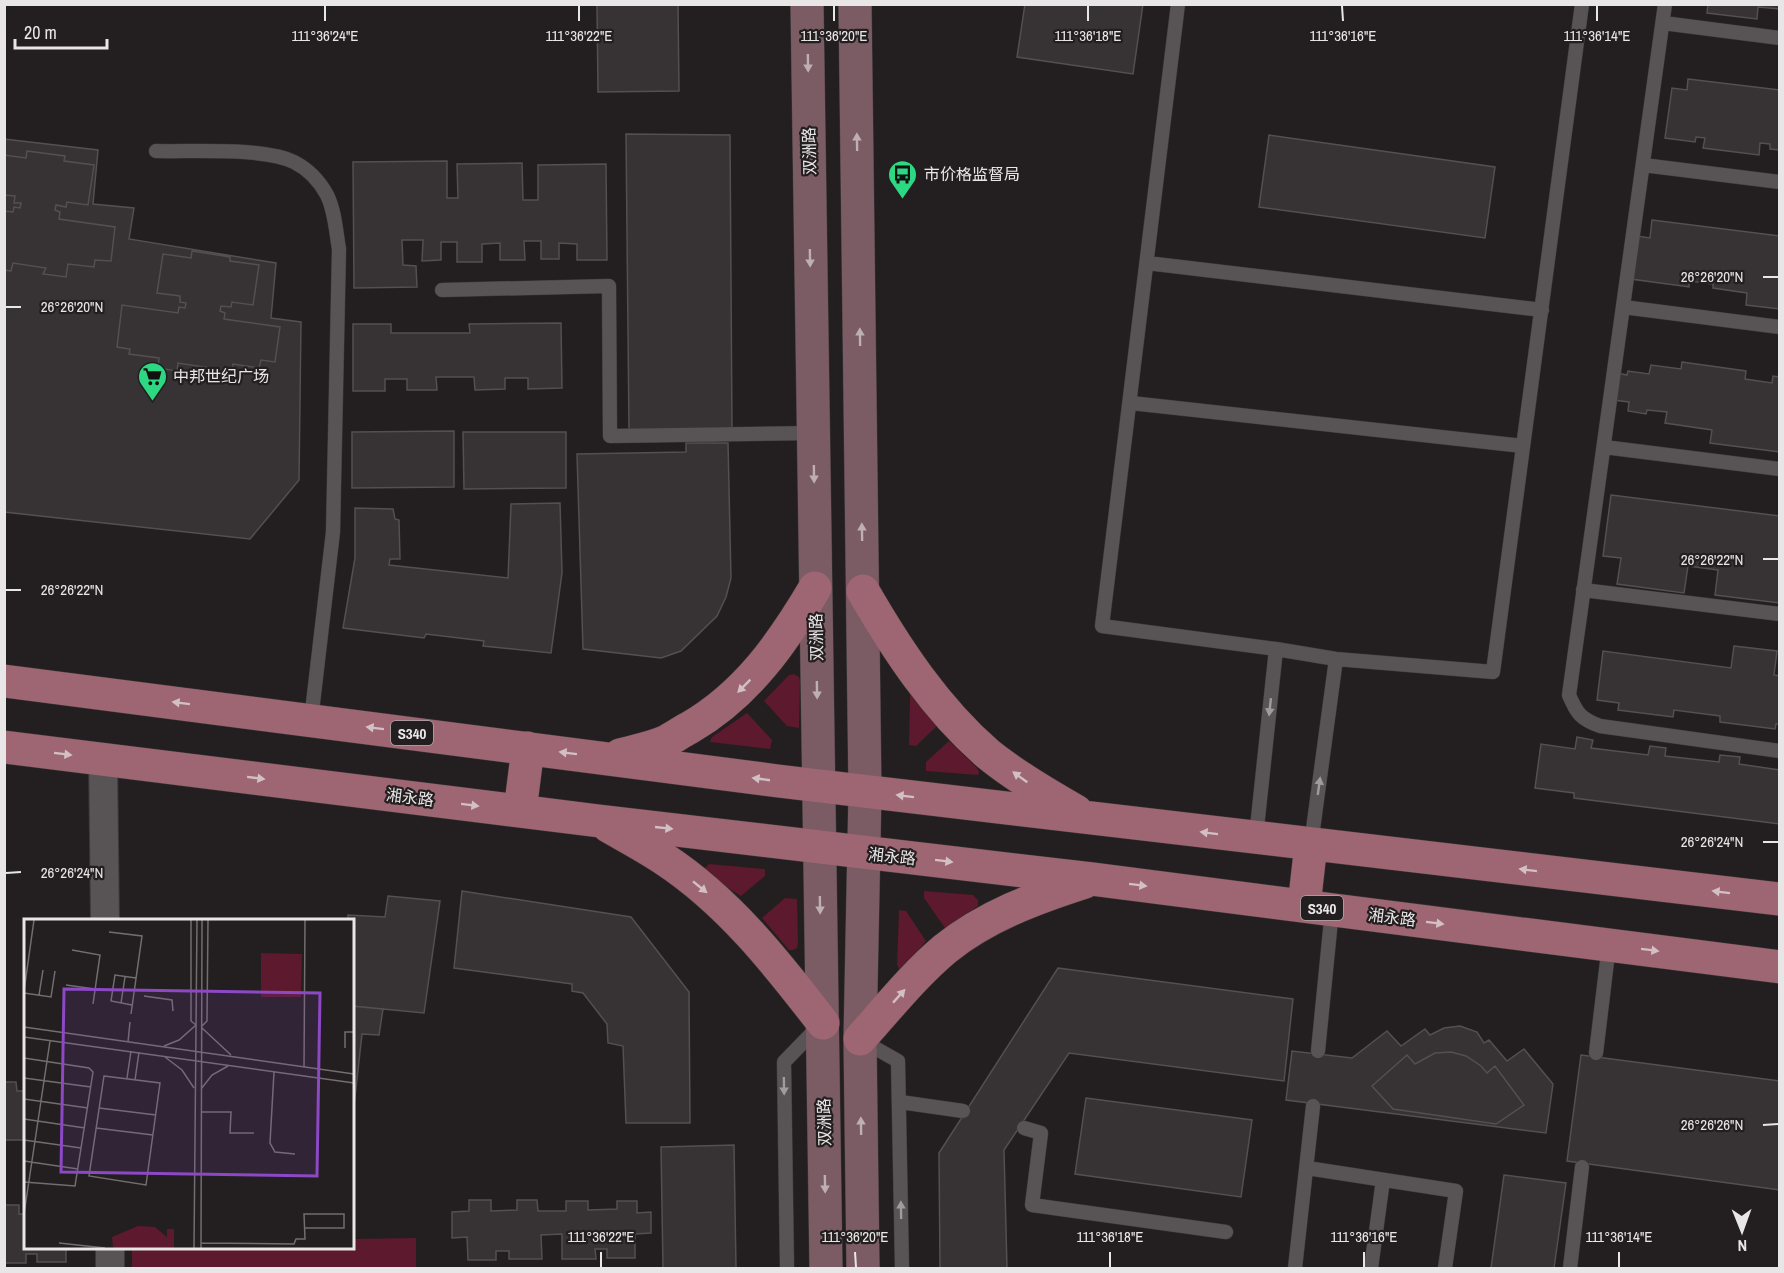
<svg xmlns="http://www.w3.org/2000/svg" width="1784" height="1273" font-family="'Archivo Narrow','Noto Sans SC',sans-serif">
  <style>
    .green { fill: #5d192e }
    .building { fill: #373233; stroke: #544f50; stroke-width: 1.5 }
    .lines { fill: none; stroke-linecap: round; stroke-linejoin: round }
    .lane-casing { stroke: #3d393a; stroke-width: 15 }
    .street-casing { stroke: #3d393a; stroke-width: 30 }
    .secondary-casing { stroke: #3d393a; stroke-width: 34 }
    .primary-casing { stroke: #3d393a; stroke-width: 34 }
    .lane { stroke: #585354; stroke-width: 14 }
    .street { stroke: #585354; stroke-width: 28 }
    .secondary { stroke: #7b5c64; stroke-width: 33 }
    .primary { stroke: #9e6673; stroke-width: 33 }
    .oneway { fill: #bdafb3 }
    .oneway2 { fill: #d2c0c4 }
    .oneway3 { fill: #a09c9e }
    .ticks { fill: none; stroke: #e9e6e7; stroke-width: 2 }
    .labels { text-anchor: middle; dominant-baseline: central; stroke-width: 4.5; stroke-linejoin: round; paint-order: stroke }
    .shield { fill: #231e1f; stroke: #aeaaab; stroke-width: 1.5 }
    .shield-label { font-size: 15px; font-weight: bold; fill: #e9e6e7 }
    .street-label { font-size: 16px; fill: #e9e6e7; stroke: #231e1f }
    .poi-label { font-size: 16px; fill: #e9e6e7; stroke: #231e1f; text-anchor: start }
    .inset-road { fill: none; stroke: #726e6f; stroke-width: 1.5 }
    .view { fill: #8c48c5; fill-opacity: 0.15; stroke: #8c48c5; stroke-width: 3 }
    .inset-edge { fill: none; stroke: #e9e6e7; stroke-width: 3 }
    .ticks-label { font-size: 15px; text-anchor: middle; fill: #e9e6e7; stroke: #231e1f; stroke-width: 4.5; stroke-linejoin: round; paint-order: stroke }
  </style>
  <rect width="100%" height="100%" fill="#231e1f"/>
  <!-- green -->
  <path class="green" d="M794 674 799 677 800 682 799 728 787 726 764 701 789 675Z
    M911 694 915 695 937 726 916 746 909 745 910 695Z
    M747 713 772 740 770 749 710 742 712 737Z
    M949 741 977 768 979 772 978 775 926 771V762Z
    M709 864 765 869V876L741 896 707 875 704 872 705 868Z
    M924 891 973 895 978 900V906L945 928 924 898Z
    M785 898 797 899 798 943 797 948 793 950H789L762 918Z
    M899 910 906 911 926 941 903 970 899 969 897 965Z
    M416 1238V1268H132V1248H352L353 1239Z"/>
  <!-- building -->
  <path class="building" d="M597 4H678L679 91 598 92Z
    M1025 4H1143L1133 74 1017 57Z
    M1708 4H1780V9L1758 7 1757 19 1707 13Z
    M1688 79 1780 90V150L1770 149V144L1760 143 1759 155 1703 148 1705 138 1696 137 1695 142 1665 138 1672 88 1687 90Z
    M626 134 730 135 732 430H629Z
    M1269 135 1495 167 1485 238 1259 207Z
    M4 139 98 150 93 204 134 208 129 239 276 263 271 318 301 322 299 480 250 539 4 512Z
    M27 151 65 156 64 161 94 165 88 205 67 202 66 207 56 205 55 210 60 212 59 219 115 227 111 261 95 260 94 267 68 264 66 277 43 274 46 268 13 263 11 271 4 270V211L13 212 14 207 20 208 21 203H14L15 196 4 195V155L26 158Z
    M447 161V198H458L457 164 522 163 523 200H538V165L606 164 607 260H577V244L559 243V259H541V241H524L525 260H500V243L482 244V262H457V242H441V260L422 261 423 240H402L403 265 416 266 417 287 354 288 353 162Z
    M1652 220 1780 236V309L1746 305 1747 293 1713 288V284L1689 281V287L1631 279 1637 236 1650 238Z
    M192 251 230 257V261L259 265 253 305 232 302 231 307 221 306 220 311 225 313 224 319 280 327 275 362 261 360 259 368 233 364 232 378 207 374 211 368 178 363 177 371 158 368 159 358 129 354 130 349 117 347 122 305 178 313 179 307 185 308 186 303 180 302V296L157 293 163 254 191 258Z
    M561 323 562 388 528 389V378H505V389L475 390 474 377H436L437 390H407V379H385V391H353V324H391V333H470L469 324Z
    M1682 362 1746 371 1745 379 1772 383 1773 376 1780 377V452L1710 443 1712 430 1665 423 1667 412 1647 410 1646 414 1628 411 1629 402 1613 400 1617 373 1627 375 1628 371 1649 374 1651 365 1681 369Z
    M454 431V487L352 488V432Z
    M463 432H566V488L464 489Z
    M686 443H728L731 578 726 597 717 616 681 651 661 658 583 649 577 454 686 452Z
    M1611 495 1780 516V603L1715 595 1718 570 1688 566 1684 593 1617 584 1621 558 1603 556Z
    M560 503 562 573 551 653 483 646 484 641 426 634 424 638 343 628 355 558V508L393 509 395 519 399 520 400 559H390L389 565 508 578 511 504Z
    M1734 646 1777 651 1774 675 1780 676V724H1776L1775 729 1720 722V716L1674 710 1673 717 1618 710 1619 703 1597 700 1603 651 1731 668Z
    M1577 737 1593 740 1591 748 1648 755 1650 746 1666 748 1665 756 1719 762 1720 755 1740 757 1739 764 1780 770V824L1574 798V793L1535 788 1541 744 1575 749Z
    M462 891 631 917 689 992 690 1123H626L623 1046 608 1043 607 1024 583 993 572 991V984L454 968Z
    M388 896 440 901 424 1013 352 1006V920H348V915L385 917Z
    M1058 968 1293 999 1284 1081 1069 1053 1004 1150 1007 1268H940L939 1153Z
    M352 1006 383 1009 379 1035 362 1034 354 1106H352Z
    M1460 1026 1477 1032 1484 1043 1489 1040 1507 1061 1524 1049 1553 1084 1546 1133 1286 1100 1292 1051 1352 1058 1387 1031 1401 1046 1425 1029 1430 1035 1444 1028Z
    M1451 1052 1466 1056 1481 1066 1487 1073 1495 1066 1524 1105 1496 1124 1393 1109 1372 1086 1407 1055 1415 1064 1435 1053Z
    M1581 1055 1780 1081V1190L1567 1161Z
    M4 1082H16L17 1091H26L24 1140H4Z
    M1086 1098 1252 1120 1241 1197 1075 1174Z
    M734 1145 736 1268H663L661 1147Z
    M1504 1175 1566 1183 1554 1268H1491Z
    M469 1200H491V1211L517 1210V1200H537L538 1211H566V1201H588V1210L617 1209V1201H637V1213L651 1212V1233L635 1234V1258H607V1249H595L596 1259H562V1234L541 1235 542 1259H509V1251H496V1260H468L467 1237 452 1238V1212L469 1211Z
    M4 1205H19V1214H26V1248H66V1262H37V1254H26V1263H4Z"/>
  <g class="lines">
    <defs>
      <path id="lane" d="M1178 4 1102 626 1276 649 1336 659 1493 672 1582 4
        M1665 4 1569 695C1577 714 1581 719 1600 726L1780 751
        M1663 23 1780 38
        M156 151C192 152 263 147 294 162 308 169 320 182 327 195 335 211 336 232 339 249L333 532 311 720
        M1643 165 1780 182
        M1147 263 1542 310
        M442 290 609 286 610 436 813 433
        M1623 307 1780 327
        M1131 403 1523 446
        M1604 447 1780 469
        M1583 590 1780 614
        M1256 837 1276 649
        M1311 844 1336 659
        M861 1040 898 1061 902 1268
        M1318 1051 1332 910
        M1596 1053 1609 945
        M900 1102 963 1111
        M1024 1128 1041 1133 1032 1205 1226 1232
        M1307 1168 1456 1191 1445 1268
        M787 1268 784 1062 819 1026
        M1295 1268 1313 1106
        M1371 1268 1383 1180
        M1570 1268 1582 1167"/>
      <path id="street" d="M103 759 105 920
        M110 1248V1268"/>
      <path id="secondary" d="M807 4 826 1268
        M855 4 865 792 860 1039 863 1268"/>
      <path id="primary" d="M863 591C897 650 936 709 988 754 1015 776 1046 794 1076 811
        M4 681 778 781 1780 899
        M4 747 599 821 1092 879 1780 967
        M620 755C635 751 651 748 665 742 673 738 681 732 689 728 746 695 782 644 815 588
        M520 811 528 748
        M608 826C627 837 646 847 664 859 728 901 776 962 823 1023
        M1304 906 1311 844
        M860 1039C887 1009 914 975 945 949 986 916 1035 898 1085 882"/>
    </defs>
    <!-- lane casing -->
    <use href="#lane" class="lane-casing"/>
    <!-- street casing -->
    <use href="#street" class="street-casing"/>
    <!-- secondary casing -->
    <use href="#secondary" class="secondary-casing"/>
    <!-- primary casing -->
    <use href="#primary" class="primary-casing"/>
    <!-- lane -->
    <use href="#lane" class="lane"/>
    <!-- street -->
    <use href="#street" class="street"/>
    <!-- secondary -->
    <use href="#secondary" class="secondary"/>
    <!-- primary -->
    <use href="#primary" class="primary"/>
  </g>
  <!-- one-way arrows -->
  <defs><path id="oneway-solid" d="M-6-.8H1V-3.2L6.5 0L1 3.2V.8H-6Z" transform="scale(1.5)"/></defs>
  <g class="oneway">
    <use href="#oneway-solid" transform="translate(808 63) rotate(89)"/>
    <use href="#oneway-solid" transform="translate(857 142) rotate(-91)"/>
    <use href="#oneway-solid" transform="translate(810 258) rotate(89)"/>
    <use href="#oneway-solid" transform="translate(860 337) rotate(-91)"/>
    <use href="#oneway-solid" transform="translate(814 474) rotate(89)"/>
    <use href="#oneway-solid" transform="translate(862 532) rotate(-91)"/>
    <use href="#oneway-solid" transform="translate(817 690) rotate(89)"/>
    <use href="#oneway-solid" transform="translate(820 905) rotate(89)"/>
    <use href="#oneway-solid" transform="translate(861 1126) rotate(-91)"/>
    <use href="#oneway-solid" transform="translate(825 1184) rotate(89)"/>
  </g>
  <g class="oneway2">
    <use href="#oneway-solid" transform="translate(744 686) rotate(135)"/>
    <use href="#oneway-solid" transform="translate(181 703) rotate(-173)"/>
    <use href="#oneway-solid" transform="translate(375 728) rotate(-173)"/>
    <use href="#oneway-solid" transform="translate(568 753) rotate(-173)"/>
    <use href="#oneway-solid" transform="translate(63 754) rotate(7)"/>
    <use href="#oneway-solid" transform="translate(1020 777) rotate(-144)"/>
    <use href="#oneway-solid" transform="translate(256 778) rotate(7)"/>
    <use href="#oneway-solid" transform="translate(761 779) rotate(-172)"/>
    <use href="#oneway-solid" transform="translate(905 796) rotate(-173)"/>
    <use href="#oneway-solid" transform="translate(470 805) rotate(7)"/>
    <use href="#oneway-solid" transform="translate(664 828) rotate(6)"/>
    <use href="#oneway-solid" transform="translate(1209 833) rotate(-173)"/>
    <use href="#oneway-solid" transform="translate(944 861) rotate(7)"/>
    <use href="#oneway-solid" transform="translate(1528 870) rotate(-173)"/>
    <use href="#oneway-solid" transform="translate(1138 885) rotate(7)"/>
    <use href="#oneway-solid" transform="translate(700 887) rotate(39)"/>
    <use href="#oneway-solid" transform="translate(1721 892) rotate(-173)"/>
    <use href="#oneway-solid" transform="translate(1435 923) rotate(7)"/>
    <use href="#oneway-solid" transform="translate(1650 950) rotate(7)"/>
    <use href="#oneway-solid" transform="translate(899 996) rotate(-48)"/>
  </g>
  <g class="oneway3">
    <use href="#oneway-solid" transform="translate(1270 707) rotate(96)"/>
    <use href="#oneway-solid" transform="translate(1319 786) rotate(-82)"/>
    <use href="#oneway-solid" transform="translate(784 1086) rotate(89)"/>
    <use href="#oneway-solid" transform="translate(901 1210) rotate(-91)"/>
  </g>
  <!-- ticks -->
  <path class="ticks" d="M325 6V21M579 6V21M834 6V21M1088 6V21M1342 6 1343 21M1597 6V21M1763 277H1778M6 307H21M1763 559H1778M6 590H21M1763 842H1778M6 873 21 872M1763 1125 1778 1124M601 1252V1267M855 1252 856 1267M1110 1252V1267M1364 1252V1267M1619 1252V1267"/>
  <!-- icons -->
  <defs>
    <symbol id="bus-pin" viewBox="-11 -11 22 30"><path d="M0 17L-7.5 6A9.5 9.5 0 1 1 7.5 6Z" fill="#2dd883" stroke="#231e1f"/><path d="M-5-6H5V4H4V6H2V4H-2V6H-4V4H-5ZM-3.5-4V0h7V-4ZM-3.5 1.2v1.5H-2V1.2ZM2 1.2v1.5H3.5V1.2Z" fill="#111"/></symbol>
    <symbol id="supermarket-pin" viewBox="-11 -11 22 30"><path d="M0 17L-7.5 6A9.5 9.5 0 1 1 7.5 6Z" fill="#2dd883" stroke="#231e1f"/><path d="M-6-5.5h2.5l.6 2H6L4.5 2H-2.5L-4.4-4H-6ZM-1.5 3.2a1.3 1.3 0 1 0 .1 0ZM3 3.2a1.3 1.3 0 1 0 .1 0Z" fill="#111"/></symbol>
  </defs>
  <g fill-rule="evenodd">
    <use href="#bus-pin" x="886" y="158" width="33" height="45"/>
    <use href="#supermarket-pin" x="136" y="360" width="33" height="45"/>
  </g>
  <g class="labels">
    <!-- shield labels -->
    <g class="shield">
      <rect x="391" y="721" width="42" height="24" rx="4.5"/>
      <rect x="1301" y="896" width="42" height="24" rx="4.5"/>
    </g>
    <g class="shield-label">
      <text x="412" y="733">S340</text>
      <text x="1322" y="908">S340</text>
    </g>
    <!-- street labels -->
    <g class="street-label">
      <text transform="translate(809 151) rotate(-91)">双洲路</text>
      <text transform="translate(816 637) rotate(-91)">双洲路</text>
      <text transform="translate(410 797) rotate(7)">湘永路</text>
      <text transform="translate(892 856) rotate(6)">湘永路</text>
      <text transform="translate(1392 917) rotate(7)">湘永路</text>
      <text transform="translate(824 1122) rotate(-91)">双洲路</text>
    </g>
    <!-- poi labels -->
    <g class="poi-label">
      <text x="924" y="174">市价格监督局</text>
      <text x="173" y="376">中邦世纪广场</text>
    </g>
  </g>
  <!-- overview -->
  <g transform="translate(24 919)">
    <rect width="330" height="330" fill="#231e1f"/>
    <path d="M237 34 278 35 277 78H237ZM114 307 131 308 143 318V310H150V329H89L88 318Z" fill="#5d192e"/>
    <path class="inset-road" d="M167 1V102L172 106M85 13 118 17 107 95M48 31 76 36 69 85M42 66 71 70M0 72 10 1M0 74 27 78 31 52M15 76 19 51M120 77 148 81 149 92M97 84 101 58M108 86 87 82 91 56 112 59M0 108 330 155M177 108 183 102 184 1M178 109 207 136M0 118 330 164M104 123 106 103M140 127 155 121 172 106M321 129V113H330M141 138 158 151 170 169M0 139 65 149 69 153 51 267 0 263M280 148 281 1M250 153 246 224 251 233 271 235M80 157 136 164 122 266 65 257ZM0 159 67 168M103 159 107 132M111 161 115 133M177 170 188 156 204 147M0 180 64 189M75 189 132 196M177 193H207L206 214H230M0 200 61 209M72 209 129 216M0 221 57 229M0 242 54 250M0 295 26 122M35 324 81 329M177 324 270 325 272 320H281L280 295H320V309H281M170 329 173 1M177 329 178 1"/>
    <path class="view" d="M40 70 296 74 293 257 37 253Z"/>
    <rect width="330" height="330" class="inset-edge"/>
  </g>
  <g class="ticks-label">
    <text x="325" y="41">111°36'24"E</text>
    <text x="579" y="41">111°36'22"E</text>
    <text x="834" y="41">111°36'20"E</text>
    <text x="1088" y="41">111°36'18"E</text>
    <text x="1343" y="41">111°36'16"E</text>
    <text x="1597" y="41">111°36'14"E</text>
    <text x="1712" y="282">26°26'20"N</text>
    <text x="72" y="312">26°26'20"N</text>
    <text x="1712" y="565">26°26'22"N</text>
    <text x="72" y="595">26°26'22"N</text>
    <text x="1712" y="847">26°26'24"N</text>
    <text x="72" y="878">26°26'24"N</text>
    <text x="1712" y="1130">26°26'26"N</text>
    <text x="601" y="1242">111°36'22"E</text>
    <text x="855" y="1242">111°36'20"E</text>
    <text x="1110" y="1242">111°36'18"E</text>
    <text x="1364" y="1242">111°36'16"E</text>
    <text x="1619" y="1242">111°36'14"E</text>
  </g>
  <!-- border -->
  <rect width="1784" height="1273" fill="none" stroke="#e9e6e7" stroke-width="12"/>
  <!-- north arrow -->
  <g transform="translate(1742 1231) rotate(179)" stroke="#231e1f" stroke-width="4.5" paint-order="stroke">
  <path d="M0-4.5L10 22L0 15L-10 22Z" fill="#e9e6e7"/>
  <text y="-9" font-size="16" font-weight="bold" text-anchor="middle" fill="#e9e6e7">N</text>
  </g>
  <!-- scale -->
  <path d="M15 39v9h92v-9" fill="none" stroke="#e9e6e7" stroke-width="3"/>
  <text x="24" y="39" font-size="18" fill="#e9e6e7" stroke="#231e1f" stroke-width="4.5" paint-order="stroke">20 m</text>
</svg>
